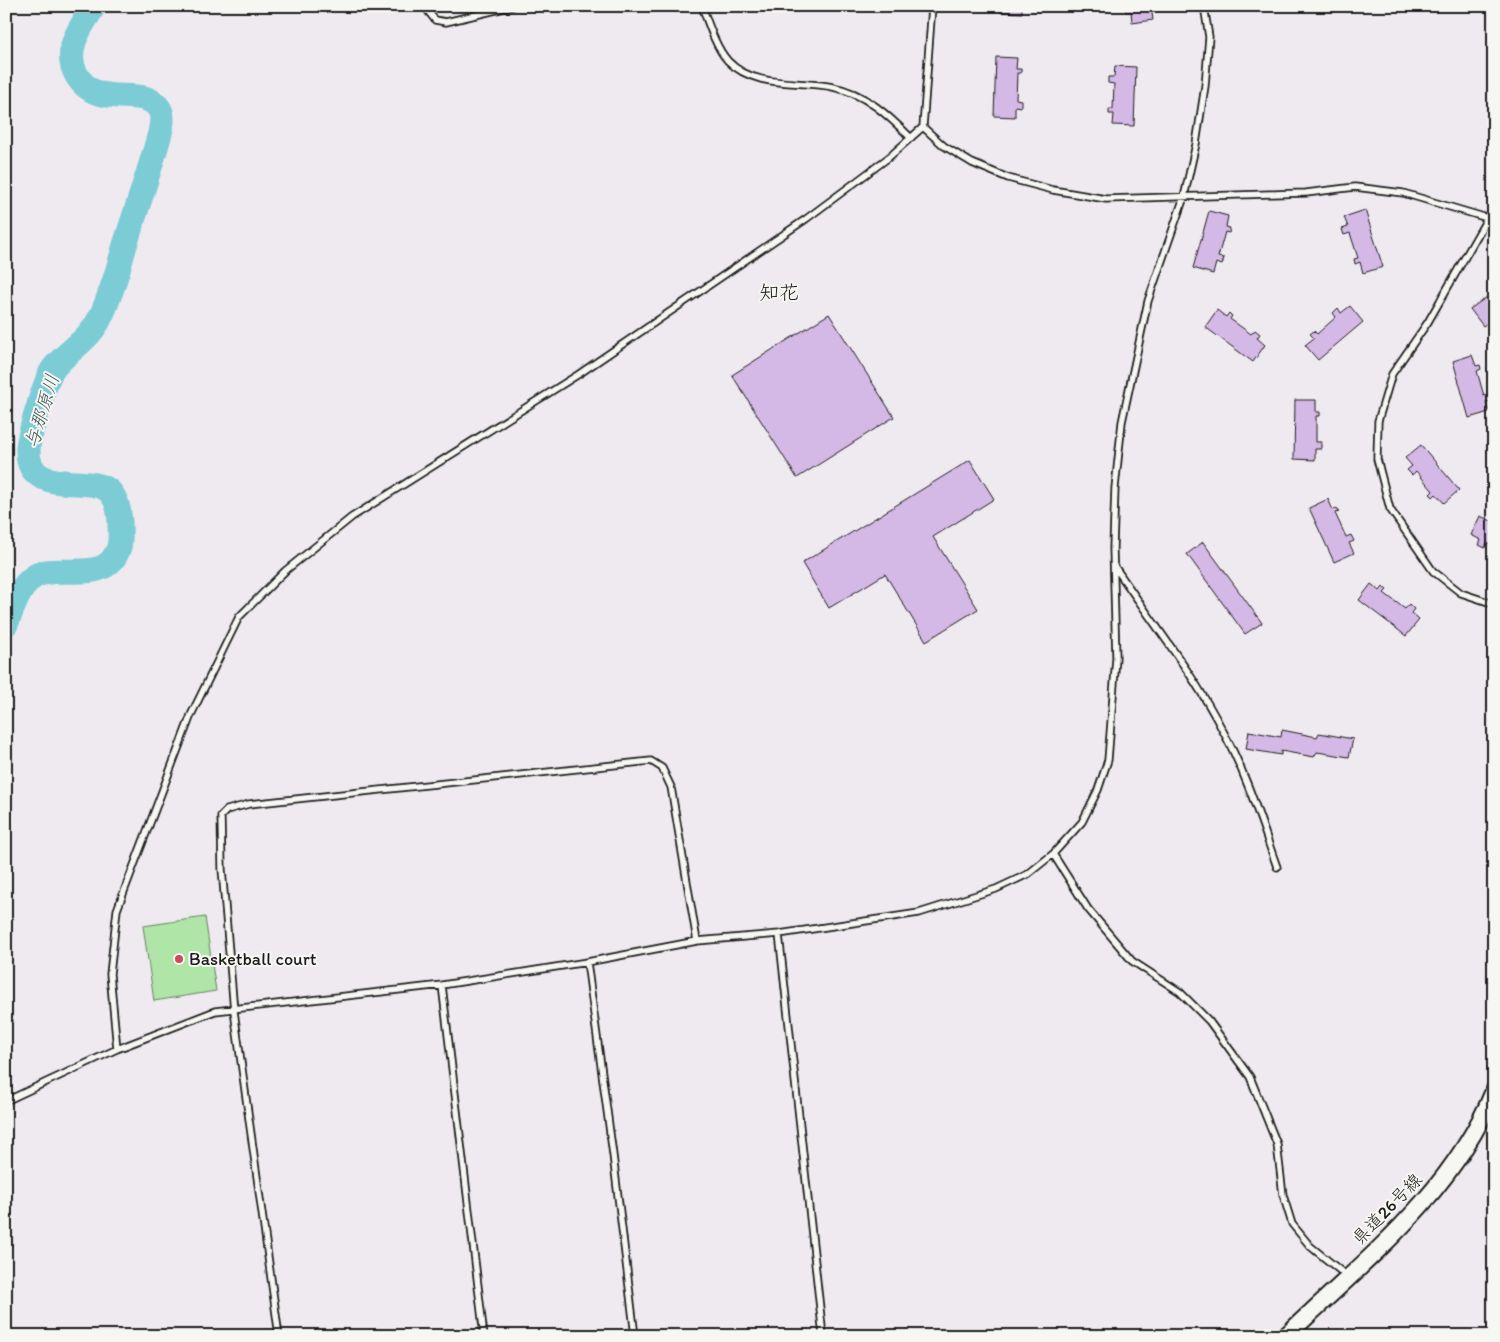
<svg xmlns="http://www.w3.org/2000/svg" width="1500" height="1342" font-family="Itim,'Klee One',sans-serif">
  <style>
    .green { fill: #afe5a7; stroke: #668062 }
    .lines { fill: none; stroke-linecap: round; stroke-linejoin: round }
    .river { stroke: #7cccd5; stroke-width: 25 }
    .building { fill: #d4b8e6; stroke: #1c1c1c }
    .lane-casing { stroke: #1c1c1c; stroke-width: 9 }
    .secondary-casing { stroke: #1c1c1c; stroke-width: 20 }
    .lane { stroke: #f6f6f2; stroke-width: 5.5 }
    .secondary { stroke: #f6f6f2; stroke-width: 16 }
    .poi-dot { fill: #d1495b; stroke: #f6f6f2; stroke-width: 2 }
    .labels { text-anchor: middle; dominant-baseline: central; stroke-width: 4; stroke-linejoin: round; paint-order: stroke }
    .poi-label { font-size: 18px; fill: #1c1c1c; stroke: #f6f6f2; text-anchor: start }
    .street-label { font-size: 18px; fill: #1c1c1c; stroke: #f6f6f2 }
    .water-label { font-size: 19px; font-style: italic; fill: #3e5a5d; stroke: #f6f6f2 }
    .quarter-label { font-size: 20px; fill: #1c1c1c; stroke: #f6f6f2 }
  </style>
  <rect width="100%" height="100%" fill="#efeaf0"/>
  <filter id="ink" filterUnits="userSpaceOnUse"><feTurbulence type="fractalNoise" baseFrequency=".02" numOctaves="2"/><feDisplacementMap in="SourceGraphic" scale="10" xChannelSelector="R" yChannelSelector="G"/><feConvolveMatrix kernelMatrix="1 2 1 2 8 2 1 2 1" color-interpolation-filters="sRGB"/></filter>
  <g filter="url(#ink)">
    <!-- green -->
    <path class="green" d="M205 917 216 991 154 1001 143 926Z"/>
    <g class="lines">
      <!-- river -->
      <path class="river" d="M6 624C13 608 19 586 35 576 59 562 107 587 119 547 121 539 120 529 120 521 119 509 116 494 105 488 82 476 26 496 28 448 29 435 46 378 53 369 68 350 91 339 101 316 112 293 118 269 125 245 137 207 150 170 160 133 162 124 164 114 158 107 141 84 97 112 76 74 63 50 81 26 94 6"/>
    </g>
    <!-- building -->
    <path class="building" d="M1000 6H1022V13L1000 12Z
      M1151 6 1153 20 1132 23 1131 11 1126 12 1125 8Z
      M996 57 1017 58 1016 69H1021V73H1017L1016 99 1021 100V107L1015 106V117L994 116Z
      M1115 66 1136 67 1134 126 1113 125 1114 114H1109V109H1113L1114 84 1108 83V77H1114Z
      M1365 210 1383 267 1363 273 1360 262 1355 264 1354 259 1358 258 1350 233 1344 235 1342 229 1348 227 1344 217Z
      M1209 211 1228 216 1226 227 1230 228 1229 233 1225 232 1218 257 1224 258 1222 265 1216 263 1213 274 1193 268Z
      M1494 292V322L1492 320 1483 326 1470 309Z
      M1350 306 1363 322 1318 360 1305 345 1314 338 1310 334 1314 331 1317 334 1336 317 1333 313 1338 308 1341 313Z
      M1217 310 1226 317 1229 313 1232 316 1230 319 1251 334 1255 330 1260 334 1257 338 1265 345 1253 362 1205 327Z
      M829 314 894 417 797 478 732 375Z
      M1472 355 1476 366 1480 365 1481 369 1477 371 1484 396 1490 394 1492 401 1486 402 1489 412 1469 418 1453 361Z
      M1295 400H1316V412H1320V416H1316V442H1321V449H1315V460L1294 459Z
      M1421 445 1459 490 1444 503 1436 494 1433 497 1430 494 1433 491 1416 471 1412 475 1407 470 1412 466 1405 458Z
      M970 460 994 499 933 537 978 609 926 641 885 574 829 608 802 563Z
      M1328 499 1333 510 1337 508 1339 512 1335 513 1346 537 1351 535 1354 541 1349 543 1354 553 1334 562 1309 508Z
      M1480 516 1494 522V546L1487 543 1485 548 1479 545 1481 540 1471 535Z
      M1203 542 1262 623 1245 634 1187 554Z
      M1371 584 1380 591 1383 587 1387 590 1384 593 1405 609 1409 604 1414 609 1411 613 1419 620 1406 636 1359 600Z
      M1282 730 1317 737 1319 733 1353 739 1349 757 1317 752 1314 757 1281 751V755L1246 749 1249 731 1281 737Z"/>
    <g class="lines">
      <defs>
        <path id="lane" d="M424 6 435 20 446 22 513 6
          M702 6C708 23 716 48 728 61 755 89 799 80 833 87 865 93 889 116 911 138
          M923 127 944 146 972 163 1008 178 1053 190 1106 199 1306 193 1355 187 1403 193 1494 220
          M1488 217 1428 322 1392 374 1378 421 1377 459 1390 509 1433 571 1461 593 1494 604
          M1115 567C1152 622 1194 674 1224 733 1247 776 1261 822 1277 867
          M1053 854 1088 909 1132 961 1180 992 1209 1021 1250 1077 1277 1144 1283 1195 1292 1224 1310 1246 1348 1277
          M779 934 823 1336
          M587 962 613 1155 635 1336
          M442 985 484 1336
          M117 1049 110 974 117 910 191 715 239 617 285 571 352 517 579 374 806 219 888 158 923 127 932 6
          M6 1101 117 1049 215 1011 442 985 587 962 697 941 779 934 919 913 996 889 1028 874 1053 854 1082 822 1098 790 1108 760 1116 658 1113 548 1115 488 1122 422 1148 301 1184 197 1196 144 1205 86 1209 37 1204 6
          M279 1336 234 1011 222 869 221 816 227 810 249 804 651 761 662 768 671 787 697 941"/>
        <path id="secondary" d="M1286 1336C1363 1262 1453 1193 1494 1091"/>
      </defs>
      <!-- lane casing -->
      <use href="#lane" class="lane-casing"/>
      <!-- secondary casing -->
      <use href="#secondary" class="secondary-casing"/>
      <!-- lane -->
      <use href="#lane" class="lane"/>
      <!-- secondary -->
      <use href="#secondary" class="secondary"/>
    </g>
  </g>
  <!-- markers -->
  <circle class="poi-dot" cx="179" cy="959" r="5"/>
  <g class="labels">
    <!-- poi labels -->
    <g class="poi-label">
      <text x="189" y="959">Basketball court</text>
    </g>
    <!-- street labels -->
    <g class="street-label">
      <text transform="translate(1387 1209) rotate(-46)">県道26号線</text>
    </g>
    <!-- water labels -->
    <g class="water-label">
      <text transform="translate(42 411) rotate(-73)">与那原川</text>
    </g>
    <!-- quarter labels -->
    <g class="quarter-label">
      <text x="779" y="292">知花</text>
    </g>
  </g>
  <!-- margin -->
  <rect width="1500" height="1342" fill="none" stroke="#f6f6f2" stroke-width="25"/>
  <rect x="12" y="12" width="1475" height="1317" fill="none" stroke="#1c1c1c" stroke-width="2" filter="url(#ink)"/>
</svg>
